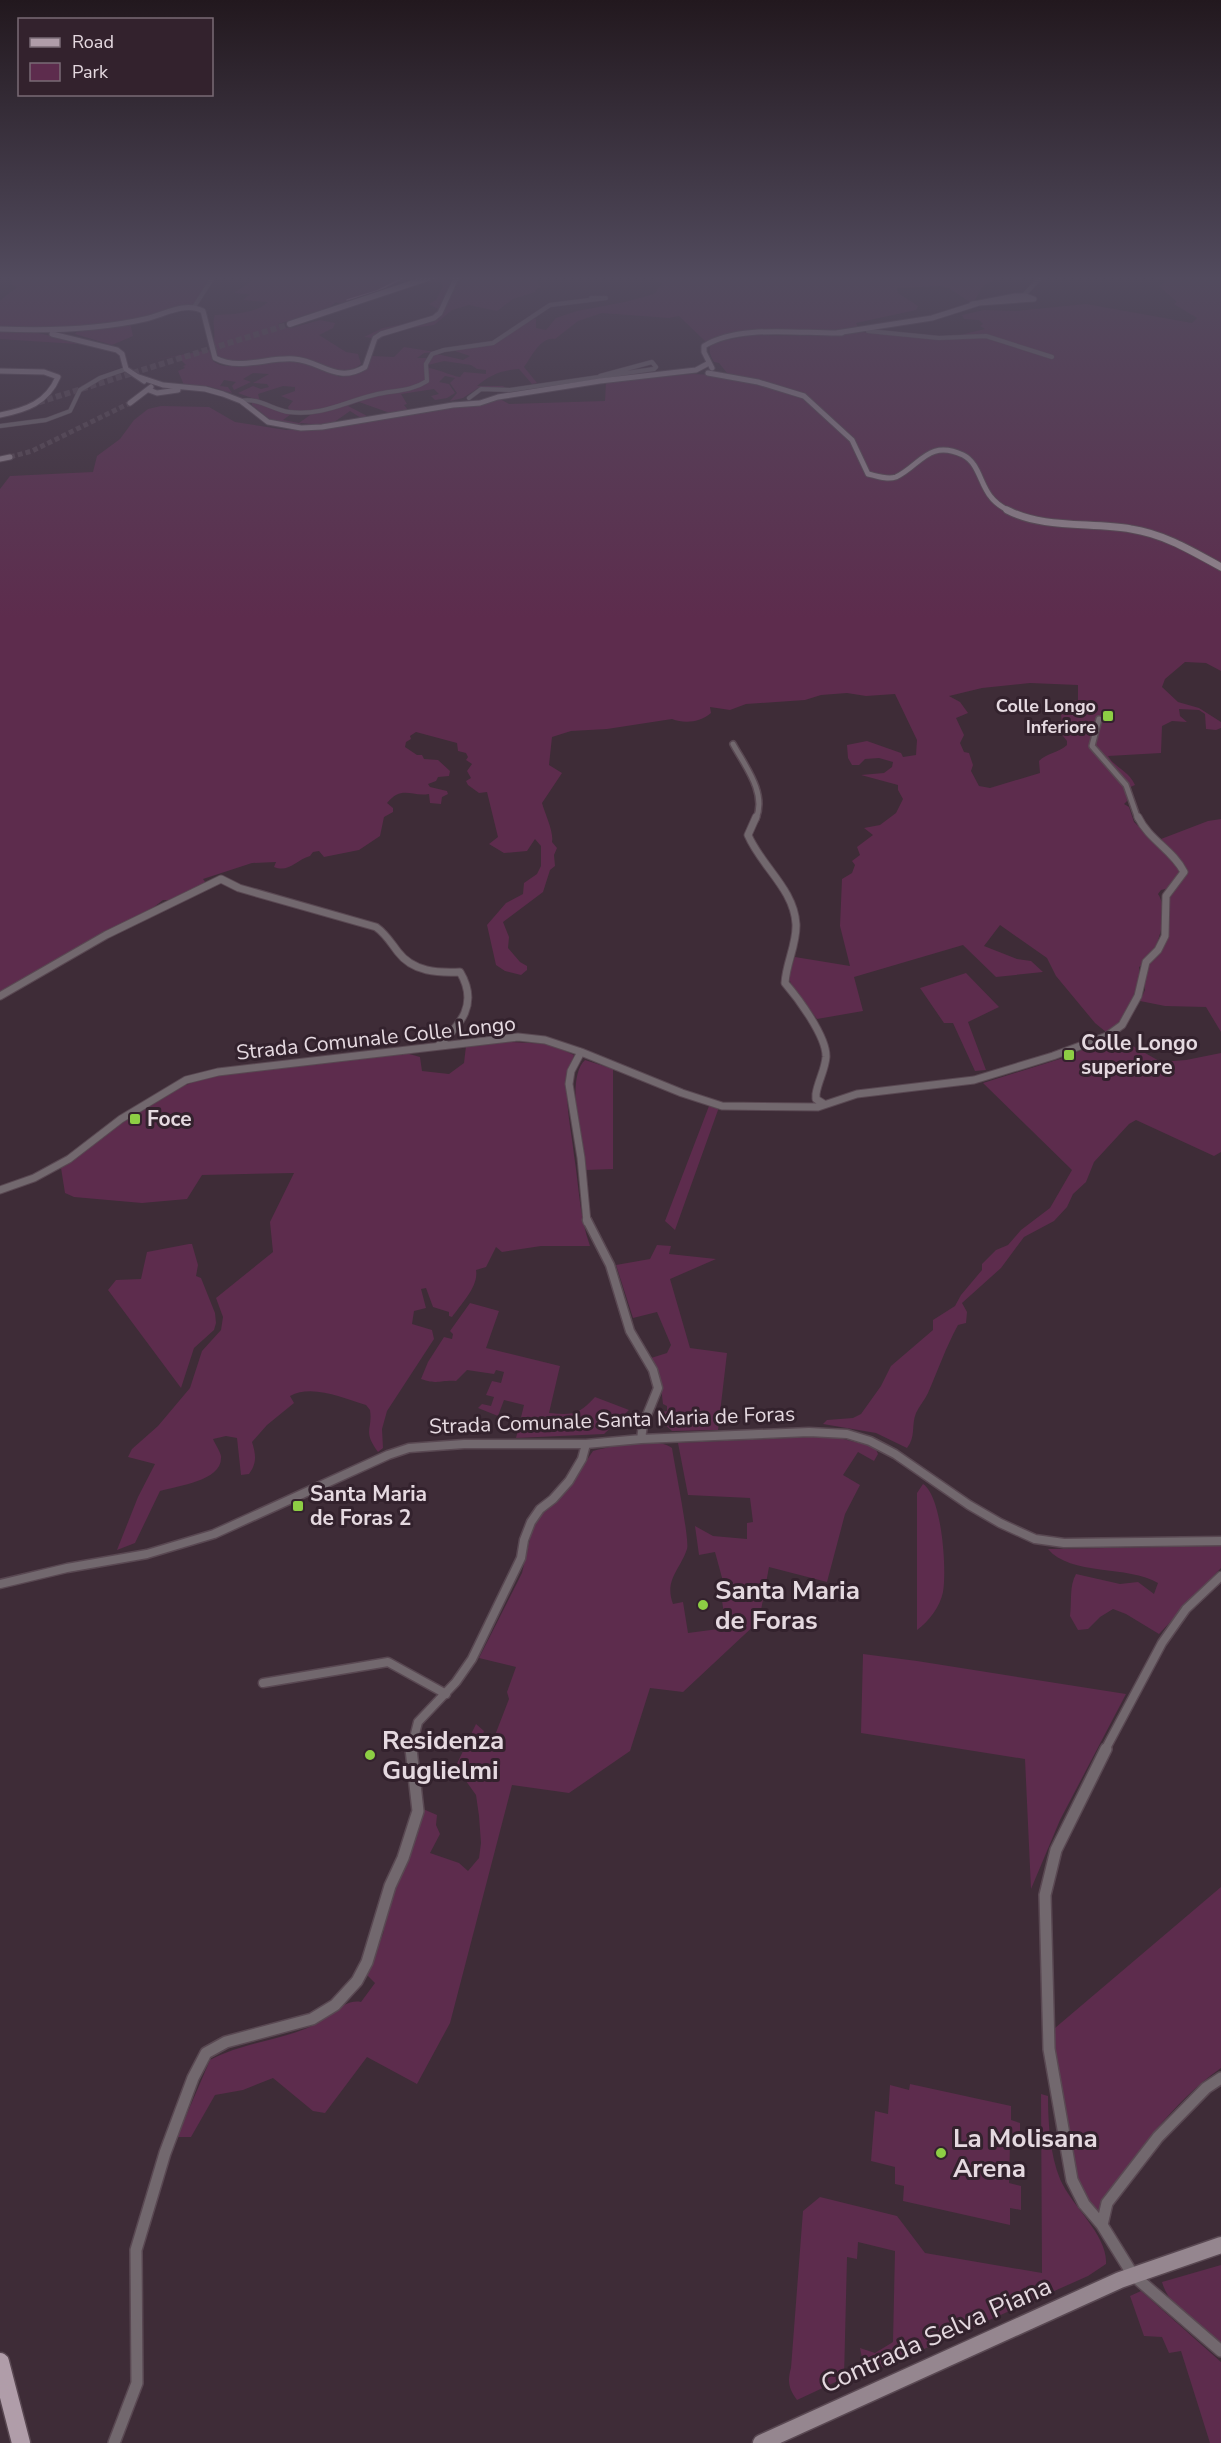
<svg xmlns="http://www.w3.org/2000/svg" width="1221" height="2443" font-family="'Nunito Sans',sans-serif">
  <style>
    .green { fill: #5d2c4d; fill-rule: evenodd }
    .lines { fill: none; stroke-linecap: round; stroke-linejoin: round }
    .stream { stroke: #b37ea1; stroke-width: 1.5 }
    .secondary-tunnel { stroke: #574650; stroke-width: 5; stroke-dasharray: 5 3; stroke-linecap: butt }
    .primary-tunnel { stroke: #574650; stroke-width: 6; stroke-dasharray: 6 3; stroke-linecap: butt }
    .street-far4-casing { stroke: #594852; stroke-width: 5 }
    .street-far3-casing { stroke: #594852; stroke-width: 8 }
    .street-far2-casing { stroke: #594852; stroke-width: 9 }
    .street-far1-casing { stroke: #594852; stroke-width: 11 }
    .street-casing { stroke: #594852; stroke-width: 14 }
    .secondary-far2-casing { stroke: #594852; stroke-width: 7 }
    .secondary-far1-casing { stroke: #594852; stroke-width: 9 }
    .secondary-casing { stroke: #594852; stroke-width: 19 }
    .primary-far1-casing { stroke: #594852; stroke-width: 8 }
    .primary-casing { stroke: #594852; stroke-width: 21 }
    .street-far4 { stroke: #72686e; stroke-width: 4 }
    .street-far3 { stroke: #72686e; stroke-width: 5 }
    .street-far2 { stroke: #72686e; stroke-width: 7 }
    .street-far1 { stroke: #72686e; stroke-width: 8 }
    .street { stroke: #72686e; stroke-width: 11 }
    .secondary-far2 { stroke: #95868f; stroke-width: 5 }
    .secondary-far1 { stroke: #95868f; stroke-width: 7 }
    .secondary { stroke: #95868f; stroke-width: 16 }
    .primary-far1 { stroke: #b09da9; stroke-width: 6 }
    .primary { stroke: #b09da9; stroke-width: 18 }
    .poi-dot { fill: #8dce44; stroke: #33222d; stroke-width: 2 }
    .labels { text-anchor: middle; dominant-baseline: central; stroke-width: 6; stroke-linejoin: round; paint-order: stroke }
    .far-poi-label { font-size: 18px; font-weight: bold; fill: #e5d9e0; stroke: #33222d; text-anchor: end }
    .street-label { font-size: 21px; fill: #e5d9e0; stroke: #33222d }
    .poi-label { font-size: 21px; font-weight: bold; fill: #e5d9e0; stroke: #33222d; text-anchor: start }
    .near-poi-label { font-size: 26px; font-weight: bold; fill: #e5d9e0; stroke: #33222d; text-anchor: start }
    .near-street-label { font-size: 26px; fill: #e5d9e0; stroke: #33222d }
  </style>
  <rect width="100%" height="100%" fill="#3e2c37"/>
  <!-- green -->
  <path class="green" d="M14 276H211L194 304 129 321 50 329 0 328V301L17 287 11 284Z
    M259 276 423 277C416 280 411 277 405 280 386 290 363 297 342 305L336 302 328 309 278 324 279 327 291 328 320 320 335 323 333 328 319 335 346 352 358 354 361 364 349 373 330 374 341 377 361 372 371 356 394 357 404 347 435 352 424 353 417 358H429L437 354 463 360 470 356 452 350C492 345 501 341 533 318L536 319V328L546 330 556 318 577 311 625 302 654 294 662 284 652 276H1000L982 287 975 300 968 301 949 288 941 286 897 288 898 293 918 306 916 310 856 323 859 329 724 336 705 341 679 316 669 318 602 313 578 321 555 339C541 336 532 356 524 367L537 383 532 384 519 369C501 370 490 375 477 386H503L506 388H478L463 398 450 401 457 393 450 383 455 378 445 376 439 382 449 384 455 393 447 398 435 400 431 396 439 394 434 389 401 394 407 404 404 405 408 410 390 413 359 402 348 406 369 417 361 418 350 411 333 423 320 425 301 423 297 426 272 421 252 405V401L291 414 283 420 299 423 313 413 289 410 288 407 293 401 281 396 295 391V387L283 386 258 394 260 401 238 393 253 386 261 389 269 387 267 384 253 383 269 374 253 373 243 379 251 382 234 390 232 386 236 382 224 380 220 386 228 387 232 393 207 386 184 385 178 371 185 368 183 366 186 365 177 356 136 363 209 350 213 361C226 372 253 362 268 359L239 362 218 358 213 342C217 333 211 324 215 315 232 314 255 314 268 302L243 300 250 294 234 293ZM444 361 471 365 477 369 486 370V374L464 372 460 377C448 375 435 367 425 368L424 366Z
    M439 276H534L541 287 536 289 535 292 513 299 497 311 469 305 452 310 434 325 404 329 373 338 364 337 383 328 433 318 438 309 429 304 436 300 443 286 441 282 428 283Z
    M1144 276H1221V671L1206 663 1185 662 1165 679 1162 687 1178 702 1199 708 1221 722V728L1216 730 1206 729 1205 714 1199 710 1179 709 1180 716 1187 722 1172 721 1162 726 1161 753 1108 756C1115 768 1128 770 1135 785L1126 789 1127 801 1124 804 1129 807 1134 822 1177 864 1179 872 1170 888 1161 890 1158 894C1170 911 1158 957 1139 967 1141 991 1127 1021 1106 1032L1095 1023 1056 976 1047 958 1000 925 984 946 1017 959 1031 961 1043 972 996 977 963 945 854 977 863 1011 817 1019 792 986 788 976 795 957 850 966 840 926 842 879 852 873 855 865 852 861 860 855 857 847 873 835 864 828 880 825 896 813 903 799 898 790V785L861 775 884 773 892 767 893 762 879 758 865 759 859 765H852L848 758 847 745 867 741 901 753 903 757 916 755 917 740 895 694 866 696 847 693 821 695 805 700 746 704 730 710 710 707 711 713C701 722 685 724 672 719L607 729 571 731 552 737 549 765 562 773 542 803C545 814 554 832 552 842L557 848 554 855 555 866 550 870 543 892 503 922 509 937 508 948 520 962 527 966V970L521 975 505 971 496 965 487 925 506 903 523 894 524 883 537 874 541 866V846L535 839 527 851 504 853 489 844 498 837 487 792 479 793 468 785 466 781 471 778 467 771 472 764 466 760 468 757 466 753 458 751 457 743 416 732 410 736 411 739 406 742 405 747 417 755H422L424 759 438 760 450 771 449 776 438 777 436 781 428 784 430 787 447 791 448 794 442 797 441 804 430 803 429 794C411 797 402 785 387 803L393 808V812L384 817 380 836 359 850 324 857 319 851 313 852 310 856C296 860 289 873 274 867L276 862 252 863 203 879 206 883 175 900H163L154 907 0 993V489L10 476 93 472 97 456 120 439 134 420 148 409 161 406 209 407 235 422 286 430H309L500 399 509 404 605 401 606 382 692 374 715 375 775 385 727 373 719 363 714 362C710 355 707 349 713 343L753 335 825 336 862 332 934 338 956 336 985 329 980 326 983 324 979 320 964 319 962 315 984 310 1016 311 1086 304 1192 323 1197 318 1174 304 1177 302 1159 286 1166 281ZM1030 683 1078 685V700L1069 702 1080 708 1061 714 1062 725 1058 730 1067 741V745C1058 753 1047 753 1039 761L1040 773 990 788 979 786 971 771 973 765 969 753 964 752 960 743 964 735 956 718 968 713 960 702 949 696 982 688Z
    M130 323 133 336 112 345 75 334 78 330Z
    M0 330 11 331 10 333 33 332 93 345 0 339Z
    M1221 819V1032L1206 1007 1165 1006 1140 1001 1145 990V973L1148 963 1160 952 1166 940 1169 899 1185 877V865L1161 839 1208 821Z
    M966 973 999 1007 968 1022 986 1070 975 1071 953 1023H944L920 988Z
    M1115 1036 1161 1062 1186 1060 1221 1053V1152L1214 1156 1136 1120 1129 1124 1094 1162 1086 1182 1073 1194 1067 1207 1054 1221 1024 1237 1001 1268 962 1303 967 1312 966 1323 958 1325C946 1347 938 1370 928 1393 925 1400 919 1406 916 1413 911 1425 916 1437 907 1448L876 1433 823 1424 827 1420 853 1418 861 1414 881 1386 891 1366 933 1330V1320L955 1306 961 1295 982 1270V1264L996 1250 1008 1245 1021 1230 1050 1208 1072 1170 983 1083 1063 1058Z
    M511 1042 549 1044 574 1055C561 1091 570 1119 574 1155 579 1186 579 1215 590 1246H541L502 1252 496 1247 486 1267 476 1270C479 1286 461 1304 452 1317L449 1316V1312L433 1307 426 1288 421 1289 426 1308 414 1311 412 1324 432 1330 434 1339 387 1411 382 1429 383 1448 378 1452C362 1430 373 1430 370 1410L366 1405C343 1398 312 1384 290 1396L294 1403 267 1425 252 1442C256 1455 257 1463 249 1474L241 1475 237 1438 226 1436 213 1439C215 1444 220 1451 221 1456 223 1481 179 1485 160 1491L135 1543 117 1550 138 1497 155 1464 128 1457 132 1449 158 1426 190 1388 202 1351 221 1330 223 1317 216 1298 273 1252 270 1222 294 1173 202 1175 187 1199 142 1203 74 1197 65 1193 61 1168C112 1133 157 1090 217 1074L406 1053 420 1057 422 1071 449 1074 464 1063 466 1046Z
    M585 1060 613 1069V1169L586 1170C582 1143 565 1079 585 1060Z
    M709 1106 718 1108V1110L675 1230 665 1221Z
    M189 1244H192L198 1265 196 1276 201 1278 215 1313 216 1323 214 1330 194 1348 181 1388 108 1290 116 1280 141 1279 147 1252Z
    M657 1245 671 1246 669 1254 716 1259 670 1279 690 1348 727 1353 718 1430 672 1431 662 1422V1412L667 1411V1406L663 1404 660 1378 651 1358 667 1353 671 1345 657 1312 633 1318 616 1265 650 1259Z
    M470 1303 499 1311 486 1348 560 1366 549 1413C572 1415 579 1415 595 1397L629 1410 604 1434 516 1438 524 1405 504 1400 498 1416 478 1408 482 1404 491 1406 494 1397 486 1395 492 1381 501 1383 504 1372 496 1370 494 1374 467 1370 456 1381C440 1380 439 1385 421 1379L428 1362 444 1337 452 1339 453 1334 450 1331Z
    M812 1437 839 1438 875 1447 878 1454 874 1461 858 1452 843 1475 860 1485 845 1514 827 1582 769 1567 759 1621 683 1692 650 1688 630 1751 569 1793 512 1785 450 2023 417 2084 367 2057 325 2113 313 2111 273 2078 243 2090 215 2095 191 2137H177L210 2060C244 2042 279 2041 312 2026 327 2020 344 1998 361 2002L375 1983 367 1975 383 1934 391 1895 415 1838 423 1809 437 1815 436 1825 440 1834 430 1853 459 1863 468 1871 479 1858 481 1843 479 1816 476 1795 466 1781 453 1772 476 1724 484 1731 481 1740 492 1743 509 1699 507 1692 516 1667 479 1658 522 1573 533 1526 542 1514 565 1492 593 1451C613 1446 655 1436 672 1448 674 1462 690 1541 687 1549 680 1570 664 1580 673 1604L683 1602 688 1633 726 1628 720 1587 724 1585 715 1552 699 1555 695 1526 713 1536 747 1539V1523L753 1522 750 1498 688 1495 678 1443Z
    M923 1484C942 1496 947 1570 943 1592 940 1607 929 1621 917 1630V1493Z
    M1221 1546V1568L1159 1634 1126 1614 1113 1609 1100 1617 1088 1629 1078 1630 1070 1616C1072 1602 1069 1586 1076 1574L1120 1584 1138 1582 1154 1594 1158 1583C1128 1565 1070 1576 1048 1549Z
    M863 1654 917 1661 1126 1694 1060 1820 1031 1889 1025 1759 861 1733Z
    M1221 1887V2068C1171 2103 1137 2154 1101 2203L1099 2214 1088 2201 1075 2175 1054 2044 1055 2028Z
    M910 2084 1011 2106V2120L1020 2123V2146L1010 2144 1009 2183 1021 2186V2210L1010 2208V2225L903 2201 904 2186 895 2184V2167L871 2161 875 2111 888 2114 890 2085 909 2090Z
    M1041 2094 1048 2096C1048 2122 1050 2155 1060 2179 1072 2207 1108 2235 1106 2264L1088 2276 870 2373 864 2368 860 2348 875 2353 893 2342 895 2251 858 2242 857 2259 847 2257 844 2378 797 2400C789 2389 787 2382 791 2368L803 2211 820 2197 897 2216 925 2253 1042 2273Z
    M1221 2265V2343C1201 2326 1169 2308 1162 2282Z
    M1141 2291 1221 2362V2443H1210L1181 2351 1169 2353 1162 2337 1144 2336 1130 2296Z"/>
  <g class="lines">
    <!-- stream -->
    <path class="stream" d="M347 300 377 291 407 276"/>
    <!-- secondary-tunnel -->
    <path class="secondary-tunnel" d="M10 457 32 451 130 403"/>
    <!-- primary-tunnel -->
    <path class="primary-tunnel" d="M30 405 290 324"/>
    <defs>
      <path id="street-far4" d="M1024 295 1042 276
        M194 307 214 276
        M868 331 939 338 986 336 1052 357
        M469 398 481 389 510 390 654 369 656 367 652 362 600 376
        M241 401C258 397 273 410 289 412 323 416 344 402 374 395 394 390 410 392 427 381L426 364 432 354 444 350 493 343 550 305 606 298H591
        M0 426 46 420 70 411 80 390 100 378 126 369"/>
      <path id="street-far3" d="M1099 719 1092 746 1126 785 1138 819
        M733 744C745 766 767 793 756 819"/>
      <path id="street-far2" d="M756 817 748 835C761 866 794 889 796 924 797 944 786 963 785 983 798 998 827 1037 826 1057 825 1070 818 1081 816 1094V1099L824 1104
        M0 996 106 935 221 879 239 888 376 927C386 934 391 943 398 952 413 972 438 973 460 972 479 1004 461 1024 438 1046
        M581 1052 571 1071 569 1084 581 1158 587 1222
        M0 1190 34 1178 69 1159 121 1119 186 1080 218 1072 518 1037 545 1040 581 1052 682 1093 722 1106 818 1107 857 1094 974 1080 1053 1056 1107 1036 1122 1025 1138 996 1146 962 1158 950 1165 936 1166 896 1184 872C1173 850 1149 840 1138 817"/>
      <path id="street-far1" d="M587 1220 610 1265 630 1331 653 1370 658 1388 643 1425 641 1439
        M0 1584 67 1568 147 1554 214 1534 388 1455 409 1448 464 1444H586L641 1439 809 1432 847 1434 870 1441 895 1454 969 1505 1000 1523 1035 1539 1064 1543 1221 1541
        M263 1683 388 1662 446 1694
        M411 1750 418 1722 456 1682 472 1659 521 1558 524 1540 531 1522 540 1509 553 1499 569 1481 582 1459 586 1444
        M1105 1750 1162 1643 1186 1609 1221 1576"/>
      <path id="street" d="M1106 1749 1056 1850 1045 1895 1049 2049 1072 2180 1084 2204 1102 2225 1133 2275 1221 2351
        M1102 2225 1107 2203 1158 2137 1206 2088 1221 2078
        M114 2443 137 2383 136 2250 165 2153 193 2078 206 2053 226 2042 312 2019 335 2005 357 1981 367 1962 390 1886 403 1858 418 1811 411 1749"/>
      <path id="secondary-far2" d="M1015 296H1026L1034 299 979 303Z
        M972 304 979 303
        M0 329C48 331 97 330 145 319 164 315 184 301 203 311L215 358C240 371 267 357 294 359 322 361 336 384 365 367L375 338 381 334 434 318 440 313 457 276
        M836 333 932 318 979 303
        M52 334 117 350 122 354 126 369 144 381
        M712 368 704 352V346C739 324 801 334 842 333
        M0 371 44 372 58 377C47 403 26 410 0 415
        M708 373 758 382 804 396 852 440 868 474C877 476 887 480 896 477 920 466 928 439 963 455 979 463 980 484 991 497 996 504 1002 507 1009 511
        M139 377 163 385 205 389 223 394 241 401 268 422 301 428 322 427 453 405 480 403 498 397 600 381 696 370 709 363
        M149 390 157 393 178 390
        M130 403 151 387
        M0 459 10 457"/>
      <path id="secondary-far1" d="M1007 510C1043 529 1091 522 1131 529 1164 534 1192 551 1221 567"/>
      <path id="secondary" d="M761 2443 1120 2280 1221 2245"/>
      <path id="primary-far1" d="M290 324 434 276"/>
      <path id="primary" d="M0 2362 21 2443"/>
    </defs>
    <!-- street-far4 casing -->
    <use href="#street-far4" class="street-far4-casing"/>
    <!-- street-far3 casing -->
    <use href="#street-far3" class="street-far3-casing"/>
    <!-- street-far2 casing -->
    <use href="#street-far2" class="street-far2-casing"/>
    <!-- street-far1 casing -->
    <use href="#street-far1" class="street-far1-casing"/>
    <!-- street casing -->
    <use href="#street" class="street-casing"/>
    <!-- secondary-far2 casing -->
    <use href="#secondary-far2" class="secondary-far2-casing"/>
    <!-- secondary-far1 casing -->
    <use href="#secondary-far1" class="secondary-far1-casing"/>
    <!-- secondary casing -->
    <use href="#secondary" class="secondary-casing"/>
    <!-- primary-far1 casing -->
    <use href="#primary-far1" class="primary-far1-casing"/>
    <!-- primary casing -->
    <use href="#primary" class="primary-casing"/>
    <!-- street-far4 -->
    <use href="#street-far4" class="street-far4"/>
    <!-- street-far3 -->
    <use href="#street-far3" class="street-far3"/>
    <!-- street-far2 -->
    <use href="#street-far2" class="street-far2"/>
    <!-- street-far1 -->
    <use href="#street-far1" class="street-far1"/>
    <!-- street -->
    <use href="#street" class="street"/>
    <!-- secondary-far2 -->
    <use href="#secondary-far2" class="secondary-far2"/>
    <!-- secondary-far1 -->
    <use href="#secondary-far1" class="secondary-far1"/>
    <!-- secondary -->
    <use href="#secondary" class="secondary"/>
    <!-- primary-far1 -->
    <use href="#primary-far1" class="primary-far1"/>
    <!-- primary -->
    <use href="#primary" class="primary"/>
  </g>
  <!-- sky -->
  <linearGradient id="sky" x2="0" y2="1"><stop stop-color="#22181e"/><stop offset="0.45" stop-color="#524b5e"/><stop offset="1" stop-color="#524b5e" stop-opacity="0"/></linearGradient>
  <rect width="1221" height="618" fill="url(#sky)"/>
  <!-- markers -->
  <g class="poi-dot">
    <rect x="1102" y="710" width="12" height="12" rx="3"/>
    <rect x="1063" y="1049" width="12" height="12" rx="3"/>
    <rect x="129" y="1113" width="12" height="12" rx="3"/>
    <rect x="292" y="1500" width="12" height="12" rx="3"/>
    <circle cx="703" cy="1605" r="6"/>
    <circle cx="370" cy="1755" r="6"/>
    <circle cx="941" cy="2153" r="6"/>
  </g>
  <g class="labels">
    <!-- far-poi labels -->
    <g class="far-poi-label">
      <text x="1096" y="706">Colle Longo<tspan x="1096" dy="21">Inferiore</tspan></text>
    </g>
    <!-- street labels -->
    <g class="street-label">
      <text transform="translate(376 1038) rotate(-6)">Strada Comunale Colle Longo</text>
      <text transform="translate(612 1420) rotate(-2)">Strada Comunale Santa Maria de Foras</text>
    </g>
    <!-- poi labels -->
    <g class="poi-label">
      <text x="1081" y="1043">Colle Longo<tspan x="1081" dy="24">superiore</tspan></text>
      <text x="147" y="1119">Foce</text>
      <text x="310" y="1494">Santa Maria<tspan x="310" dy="24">de Foras 2</tspan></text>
    </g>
    <!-- near-poi labels -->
    <g class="near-poi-label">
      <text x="715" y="1590">Santa Maria<tspan x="715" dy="30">de Foras</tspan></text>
      <text x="382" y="1740">Residenza<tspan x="382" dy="30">Guglielmi</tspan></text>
      <text x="953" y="2138">La Molisana<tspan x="953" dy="30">Arena</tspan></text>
    </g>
    <!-- near-street labels -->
    <g class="near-street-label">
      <text transform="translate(936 2335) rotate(-24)">Contrada Selva Piana</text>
    </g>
  </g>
  <!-- legend -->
  <rect x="18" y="18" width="195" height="78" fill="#33222d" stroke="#7a6b75" stroke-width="1.5"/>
  <rect x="30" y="38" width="30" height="9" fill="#b09da9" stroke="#7a6b75" stroke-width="1.5"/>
  <text x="72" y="48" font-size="18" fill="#e5d9e0">Road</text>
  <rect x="30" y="63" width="30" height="18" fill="#5d2c4d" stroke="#7a6b75" stroke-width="1.5"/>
  <text x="72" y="78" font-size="18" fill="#e5d9e0">Park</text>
</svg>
